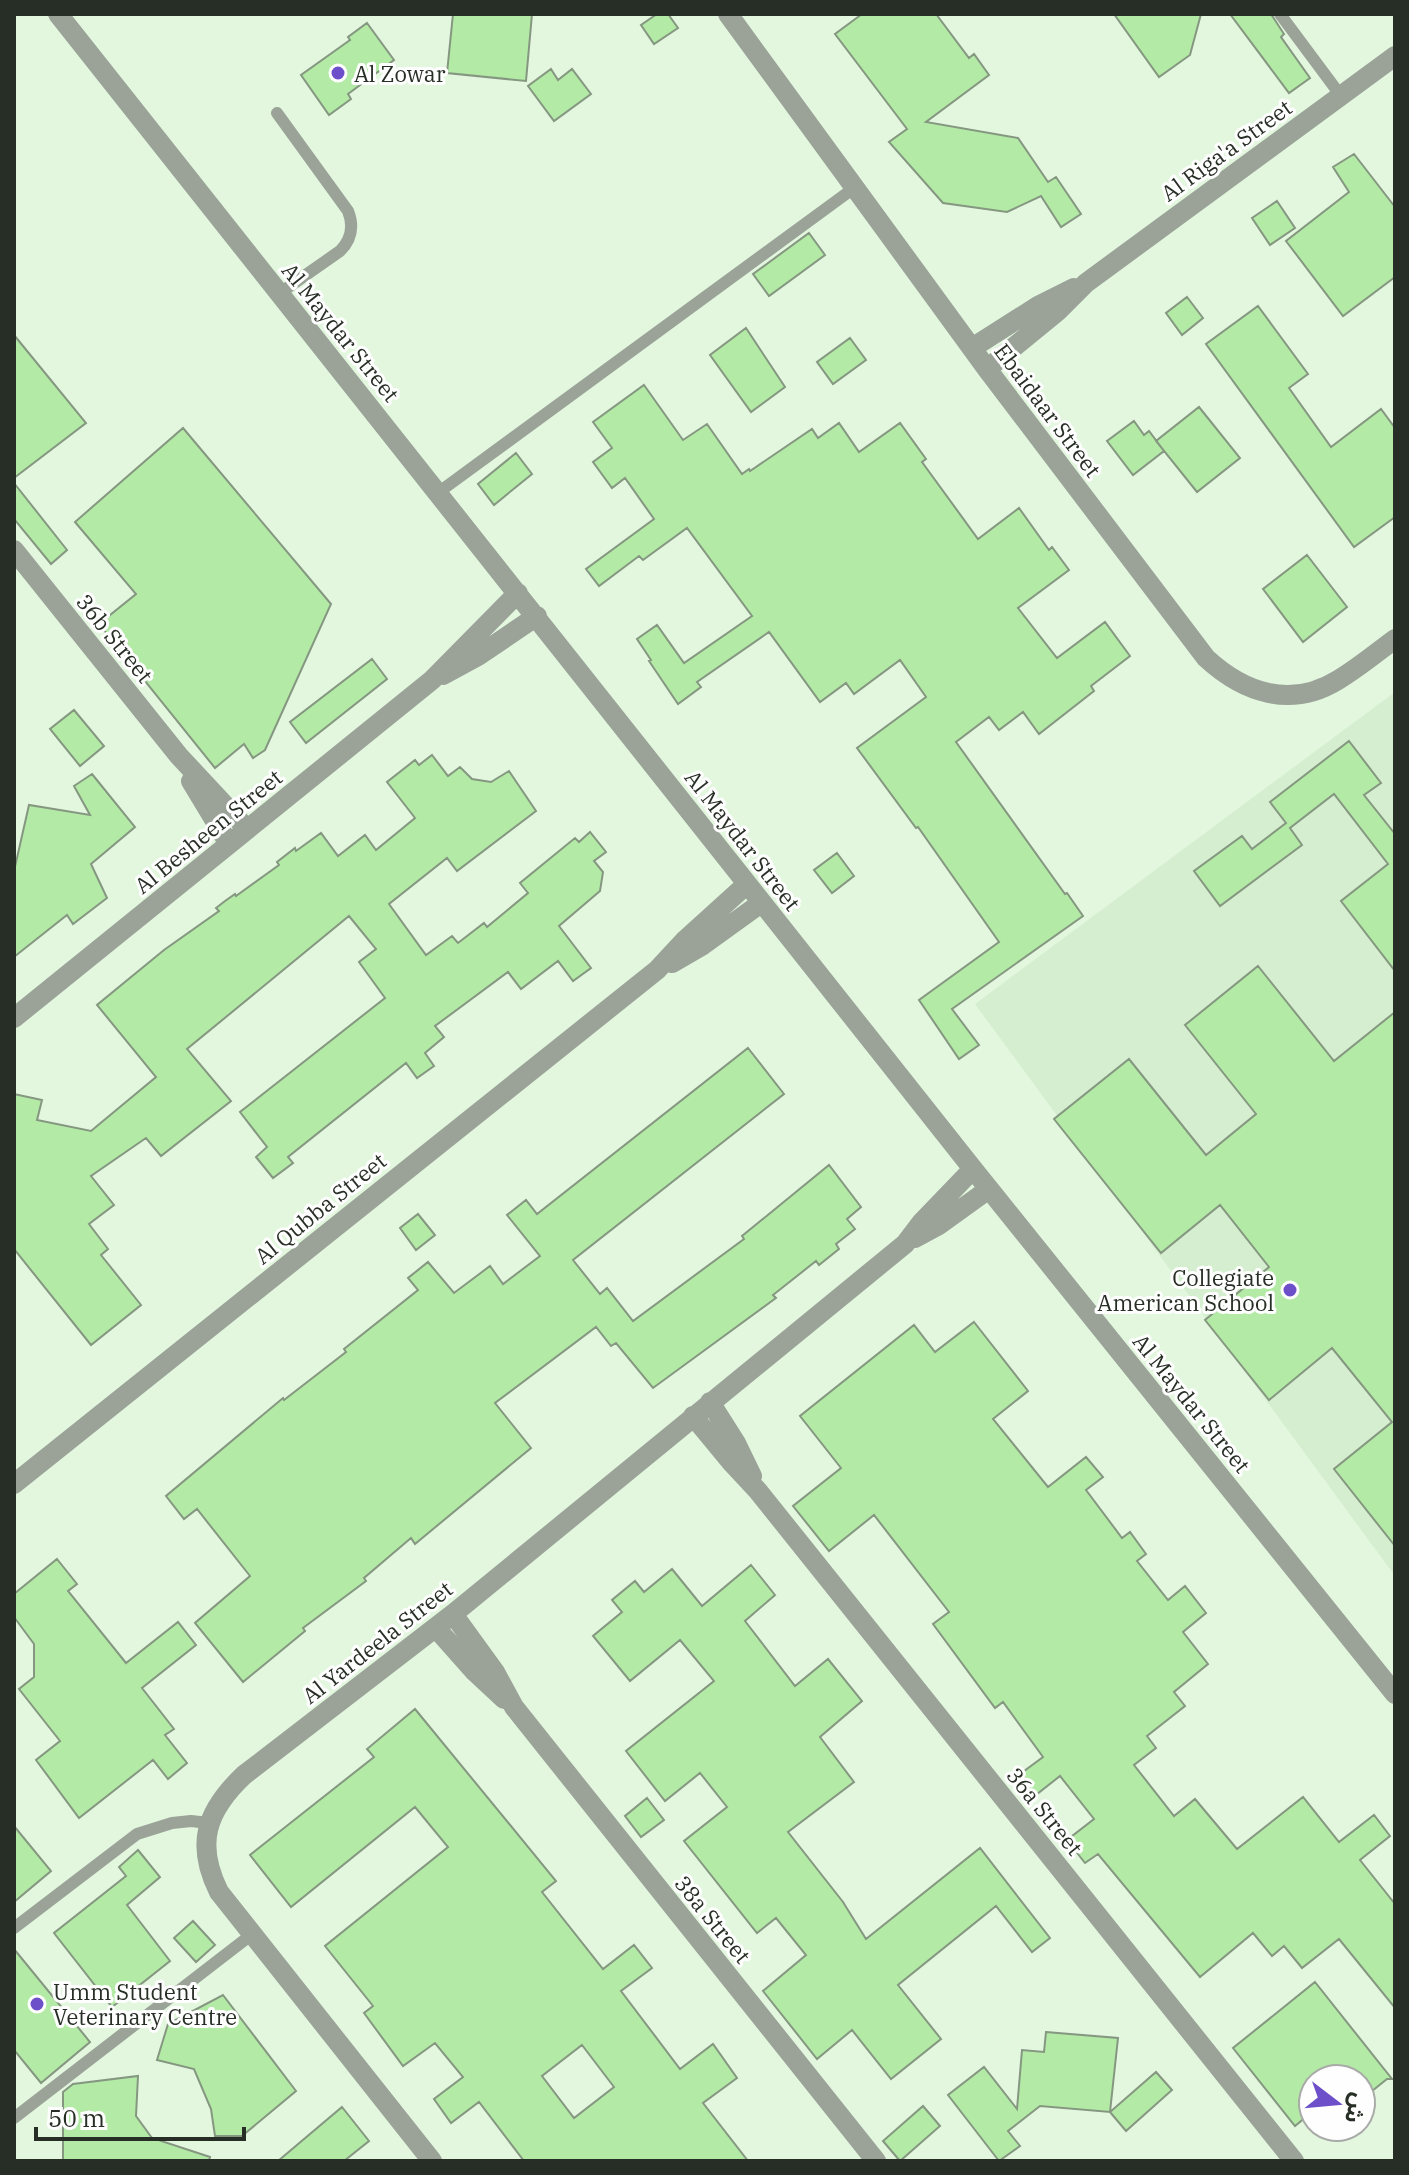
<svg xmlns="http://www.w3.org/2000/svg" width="1409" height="2175" font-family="'IBM Plex Serif','Noto Sans Arabic',serif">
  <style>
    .built { fill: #d5eecf }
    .building { fill: #b3eaa6; stroke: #859780; stroke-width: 2; fill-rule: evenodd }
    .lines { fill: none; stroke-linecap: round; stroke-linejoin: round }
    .service { stroke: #9ba399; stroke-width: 12 }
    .minor { stroke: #9ba399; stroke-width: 20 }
    .poi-dot { fill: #6c4fc9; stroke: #fefefe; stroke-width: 3 }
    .labels { text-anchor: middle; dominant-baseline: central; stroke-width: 6; stroke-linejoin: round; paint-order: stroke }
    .poi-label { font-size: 22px; fill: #272e25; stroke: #fefefe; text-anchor: start }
    .street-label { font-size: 22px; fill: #272e25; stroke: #fefefe }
  </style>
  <rect width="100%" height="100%" fill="#e3f7df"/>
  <!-- built -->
  <path class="built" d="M1395 692V1576L975 1004Z"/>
  <!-- building -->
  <path class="building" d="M453 14H532L526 81 447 73Z
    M657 14H668L678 28 654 44 641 25Z
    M862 14H936L969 58 974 54 989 75 926 122 1018 138 1048 182 1056 177 1081 214 1061 227 1041 196 1007 212 943 203 889 142 907 129 835 34Z
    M1114 14H1201L1190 55 1159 77Z
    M1230 14H1271L1284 34 1281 37 1310 78 1289 93Z
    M367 23 394 60 348 94 351 99 329 115 301 75 350 40 348 37Z
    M551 69 558 80 572 69 591 94 554 121 528 86Z
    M1354 154 1395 207V277L1343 316 1286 241 1349 192 1333 167Z
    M1277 201 1295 228 1270 245 1252 218Z
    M809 233 825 255 769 296 753 274Z
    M1187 297 1203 318 1182 335 1166 313Z
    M1258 306 1308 374 1289 388 1331 447 1381 409 1395 428V517L1354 547 1206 344Z
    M746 328 785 387 751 412 710 355Z
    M14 335 86 423 14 478Z
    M850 338 866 360 833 384 817 362Z
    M644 385 683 440 707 424 742 474 749 469 750 471 812 429 818 438 839 423 859 452 900 423 926 459 922 462 978 539 1019 508 1049 550 1052 547 1069 570 1018 608 1057 658 1105 622 1130 656 1091 686 1094 691 1039 734 1023 712 999 730 989 717 956 742 1065 894 1067 893 1083 916 952 1009 979 1045 959 1059 919 1000 999 942 918 827 916 828 857 748 926 697 900 660 854 694 846 683 820 702 769 632 697 682 701 687 678 704 649 661 651 660 637 639 657 625 684 663 752 616 687 528 643 560 639 556 599 586 586 569 654 519 625 478 612 488 593 462 612 448 593 422Z
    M1199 407 1240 458 1197 492 1156 441Z
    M1134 421 1144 435 1149 431 1164 451 1133 475 1107 441Z
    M183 428 331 604 265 750 253 758 244 744 215 768 99 624 136 594 75 522Z
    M516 453 532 474 494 505 478 484Z
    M14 483 67 550 51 564 14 519Z
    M1307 555 1347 607 1303 642 1263 589Z
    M372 659 387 679 306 743 290 722Z
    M74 710 104 746 80 766 50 729Z
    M1349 741 1381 783 1364 795 1395 834V971L1341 901 1388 864 1334 794 1290 828 1302 845 1220 906 1194 871 1242 836 1252 849 1286 823 1270 802Z
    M432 755 448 776 460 767 472 779 491 782 509 771 536 811 457 871 447 858 389 904 426 955 452 936 458 943 484 923 487 927 528 893 520 883 575 838 579 842 590 832 606 852 594 861 603 872 600 891 559 926 591 968 573 981 558 961 521 989 508 972 435 1026 444 1037 425 1053 434 1066 417 1078 406 1063 288 1157 293 1163 273 1178 256 1157 267 1147 240 1112 385 998 359 962 376 949 349 916 187 1049 231 1101 161 1156 146 1138 91 1176 114 1205 89 1224 108 1249 101 1255 141 1305 91 1345 14 1249V1094L42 1100 37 1120 91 1131 156 1077 97 1005 164 950 219 911 216 908 225 901 235 894 236 896 279 865 277 862 295 848 296 851 321 833 338 856 365 835 376 850 415 818 387 782 415 760 419 765Z
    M92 774 135 827 91 864 107 898 73 924 67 915 14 957V871L29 805 90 815 74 786Z
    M837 853 854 876 832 893 814 870Z
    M1258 966 1334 1061 1395 1012V1546L1334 1469 1392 1422 1332 1348 1269 1400 1205 1320 1269 1267 1220 1205 1161 1253 1054 1119 1129 1059 1206 1155 1256 1114 1185 1025Z
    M748 1048 784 1094 573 1260 600 1294 607 1288 633 1321 744 1239 742 1236 829 1165 861 1207 847 1219 855 1229 836 1244 839 1249 819 1265 816 1261 773 1295 776 1298 653 1388 616 1343 611 1346 596 1327 495 1403 531 1448 415 1544 411 1538 364 1578 366 1581 303 1628 305 1631 243 1682 195 1623 250 1576 197 1509 184 1519 166 1496 283 1398 284 1400 346 1352 344 1349 418 1290 408 1278 428 1262 454 1293 490 1266 503 1284 540 1256 507 1215 526 1200 537 1214Z
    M418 1214 435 1235 416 1250 400 1228Z
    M974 1322 1028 1391 993 1419 1048 1487 1086 1457 1103 1477 1086 1490 1122 1538 1130 1532 1146 1554 1137 1561 1168 1600 1185 1586 1206 1613 1183 1632 1208 1664 1174 1692 1185 1706 1147 1736 1156 1748 1134 1765 1174 1816 1195 1799 1237 1849 1303 1797 1339 1842 1374 1815 1390 1836 1360 1860 1395 1904V2008L1339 1939 1302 1968 1284 1946 1272 1956 1253 1933 1200 1977 1098 1854 1085 1863 1067 1840 1094 1819 1060 1776 1032 1798 1016 1777 1043 1757 1003 1702 995 1708 933 1624 949 1612 874 1515 829 1551 793 1506 841 1468 800 1416 914 1325 935 1352Z
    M57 1559 77 1584 68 1591 126 1663 178 1622 196 1645 142 1688 174 1729 165 1735 187 1763 168 1779 153 1760 79 1818 36 1760 60 1741 19 1689 34 1677V1644L14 1617V1594Z
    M751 1565 775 1595 745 1621 795 1686 828 1659 862 1701 820 1737 854 1782 788 1832 843 1902 866 1939 980 1848 1050 1938 1032 1952 996 1906 898 1985 941 2039 891 2079 852 2030 817 2059 763 1991 806 1955 776 1918 757 1933 684 1841 727 1807 700 1773 665 1801 626 1751 714 1681 680 1640 630 1681 593 1636 622 1612 612 1600 635 1581 644 1592 672 1569 702 1606Z
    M415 1709 556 1881 542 1892 603 1969 634 1945 652 1968 621 1991 680 2069 713 2044 737 2078 703 2103 748 2161H524L479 2102 451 2123 434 2099 463 2077 435 2043 403 2066 364 2013 373 2006 325 1946 448 1847 415 1807 291 1907 250 1855 374 1757 367 1749ZM582 2045 614 2087 574 2118 542 2076Z
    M647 1798 664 1820 641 1837 625 1816Z
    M14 1826 51 1871 14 1902Z
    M138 1850 160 1877 127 1905 170 1961 112 2007 54 1933 126 1876 119 1867Z
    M193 1921 215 1945 196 1962 174 1938Z
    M14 1949 90 2042 41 2083 14 2050Z
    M1315 1982 1392 2079H1387L1361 2100V2079H1313V2111L1295 2126 1233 2048Z
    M223 1995 296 2091 242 2136H215L211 2109 194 2069 157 2060 168 2024Z
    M1046 2032 1118 2038 1110 2112 1040 2106 1008 2131 1020 2146 999 2161 948 2095 984 2067 1017 2109 1022 2050 1044 2052Z
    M1156 2072 1172 2090 1126 2131 1110 2112Z
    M138 2076 136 2116 152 2138 210 2157 209 2161H63V2092L73 2084Z
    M923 2106 940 2126 900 2161 883 2141Z
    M342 2107 369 2141 344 2161H278Z"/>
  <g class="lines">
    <!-- service -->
    <path class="service" d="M1280 14 1341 96
      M277 113 348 211C354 226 352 239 340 251L280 293
      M439 492 854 188
      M14 1928 137 1834 172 1823 191 1821 209 1823
      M14 2118 251 1935"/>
    <!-- minor -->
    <path class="minor" d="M58 14 973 1169 1395 1694
      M728 14 987 369 1206 658C1244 693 1291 709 1338 680 1358 668 1376 653 1395 639
      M972 348 1038 306 1074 288
      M987 369 1058 311 1086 283 1395 56
      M14 550 179 756 247 829
      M443 675 478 656 537 616
      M191 781 229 844
      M672 963 703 945 761 903
      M14 1018 432 680 518 593
      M915 1238 939 1225 989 1189
      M710 1402 736 1443 752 1476
      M693 1416 731 1462 758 1491 1294 2161
      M14 1484 657 970 684 941 747 884
      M453 1614 495 1672 514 1707 876 2161
      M436 1628 475 1672 504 1699
      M432 2161 219 1892C195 1844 206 1811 244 1775L453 1614 905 1244 921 1223 973 1169"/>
  </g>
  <!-- markers -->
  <g class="poi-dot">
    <circle cx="338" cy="73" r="8"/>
    <circle cx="1290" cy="1290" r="8"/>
    <circle cx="37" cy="2004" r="8"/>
  </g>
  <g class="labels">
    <!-- poi labels -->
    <g class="poi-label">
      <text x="354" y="73">Al Zowar</text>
      <text x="1274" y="1277" text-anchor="end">Collegiate<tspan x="1274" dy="25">American School</tspan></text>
      <text x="53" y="1991">Umm Student<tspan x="53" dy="25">Veterinary Centre</tspan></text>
    </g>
    <!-- street labels -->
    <g class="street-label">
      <text transform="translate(1226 150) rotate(-36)">Al Riga'a Street</text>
      <text transform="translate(341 332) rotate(51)">Al Maydar Street</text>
      <text transform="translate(1048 410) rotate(53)">Ebaidaar Street</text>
      <text transform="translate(115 638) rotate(51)">36b Street</text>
      <text transform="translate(208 831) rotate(-39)">Al Besheen Street</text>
      <text transform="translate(743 840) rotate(52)">Al Maydar Street</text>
      <text transform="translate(320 1208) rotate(-39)">Al Qubba Street</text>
      <text transform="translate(1192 1403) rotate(51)">Al Maydar Street</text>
      <text transform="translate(377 1642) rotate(-38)">Al Yardeela Street</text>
      <text transform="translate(1045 1811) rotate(51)">36a Street</text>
      <text transform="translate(713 1919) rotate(51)">38a Street</text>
    </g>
  </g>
  <!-- border -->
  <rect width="1409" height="2175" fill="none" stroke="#272e25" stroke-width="32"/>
  <!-- north arrow -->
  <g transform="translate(1337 2103) rotate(106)"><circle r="38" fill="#fefefe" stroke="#a8aba7" stroke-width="2"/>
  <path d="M0-6L14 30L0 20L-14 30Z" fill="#6c4fc9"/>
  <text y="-12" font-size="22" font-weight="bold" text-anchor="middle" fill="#272e25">ش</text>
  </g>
  <!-- scale -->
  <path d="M36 2127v12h208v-12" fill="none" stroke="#272e25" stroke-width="4"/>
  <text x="48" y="2127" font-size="24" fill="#272e25" stroke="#fefefe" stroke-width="6" paint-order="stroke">50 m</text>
</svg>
